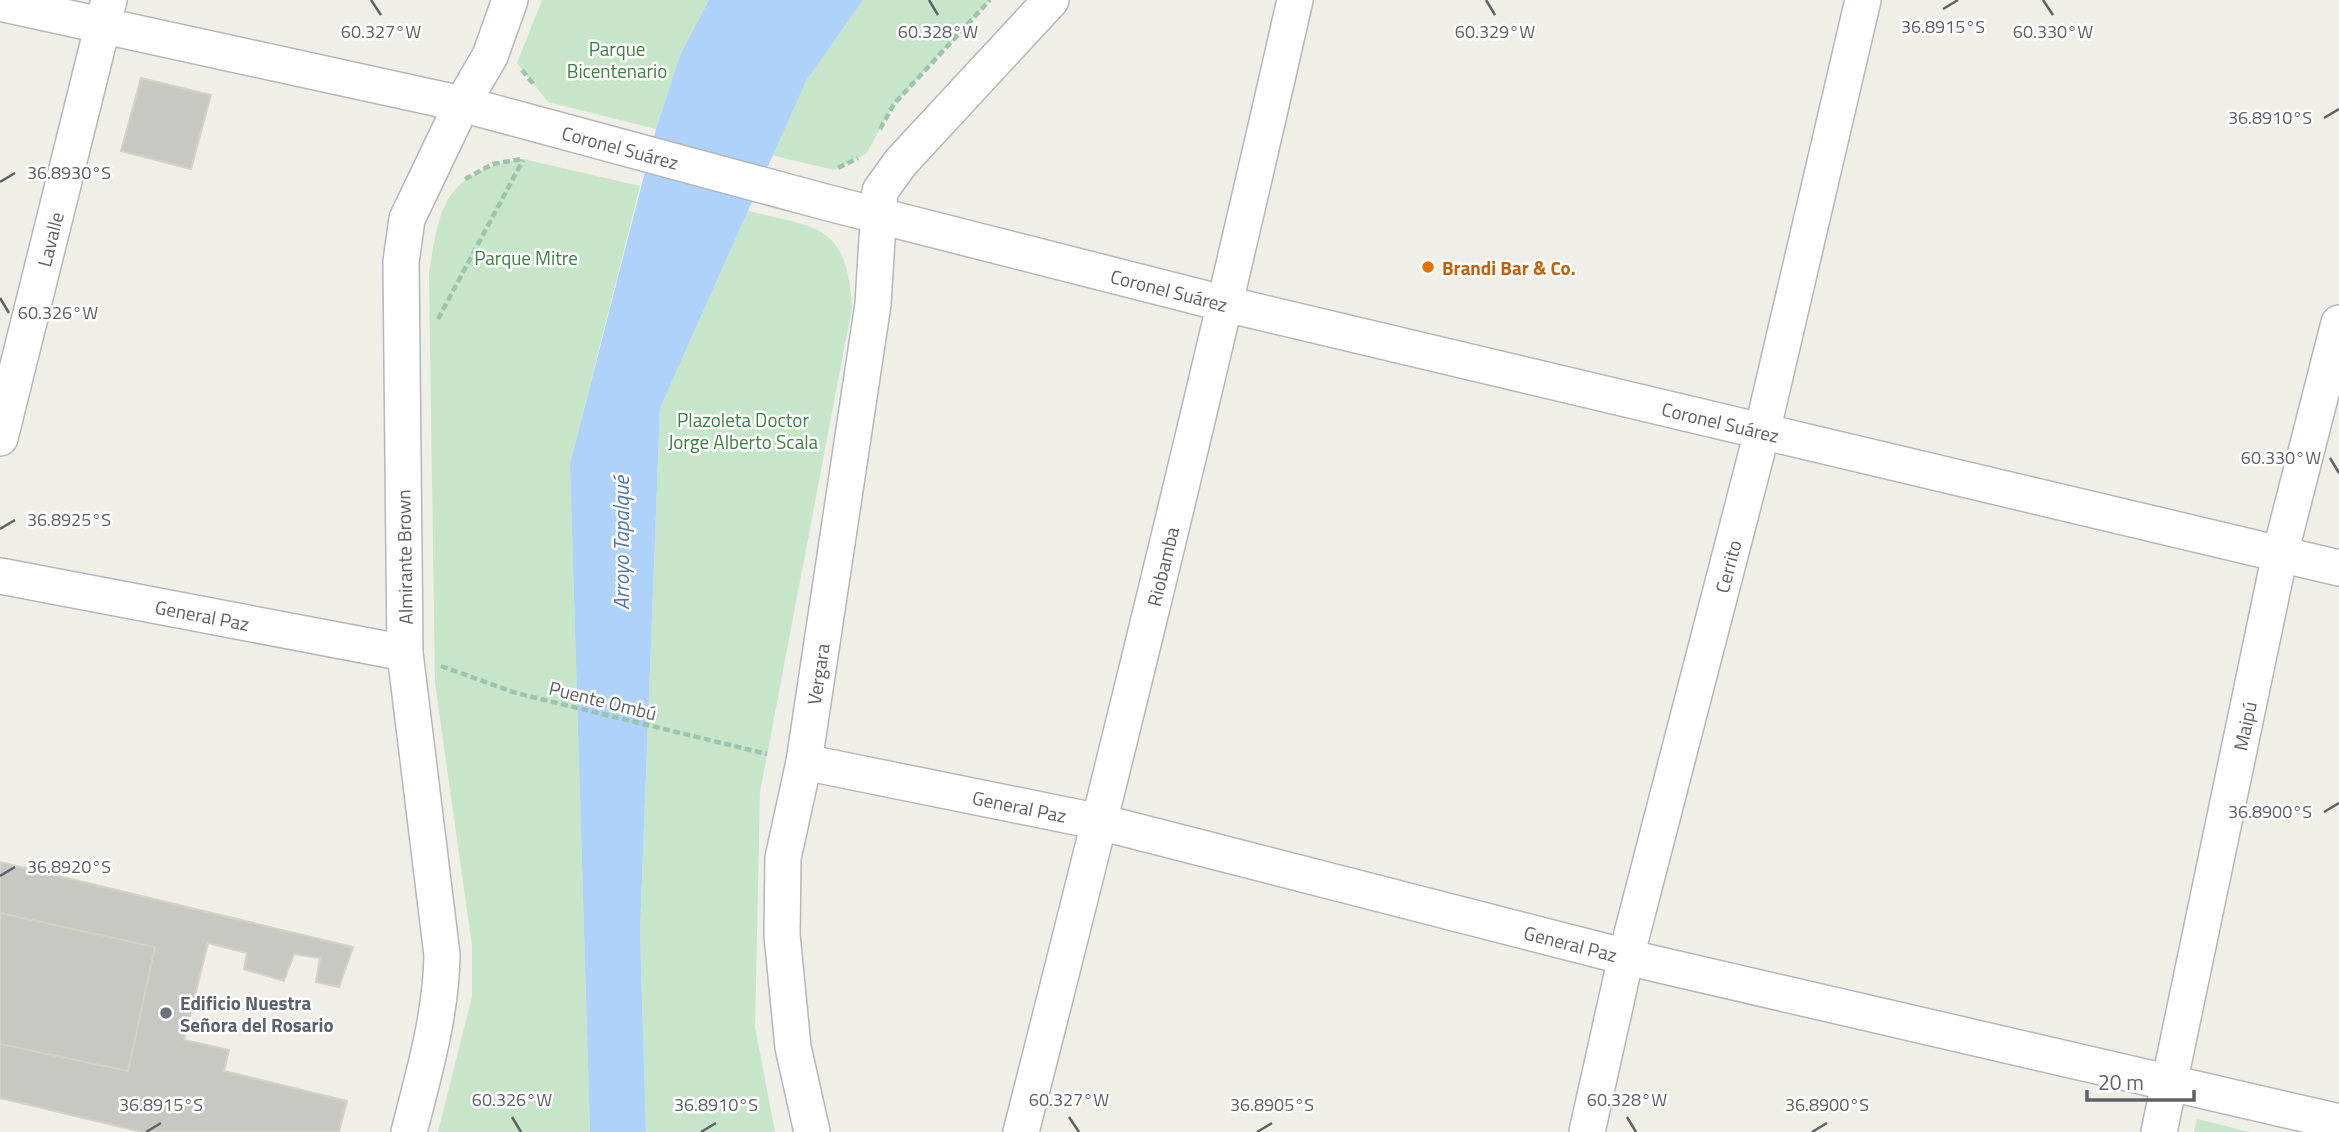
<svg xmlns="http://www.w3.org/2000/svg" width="2339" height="1132" font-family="'Titillium Web',sans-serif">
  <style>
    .green { fill: #c6e5c9 }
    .water { fill: #aed2f9 }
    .building { fill: #c8c8c2; stroke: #d4d1c6; stroke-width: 2 }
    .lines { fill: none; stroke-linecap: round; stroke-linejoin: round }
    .minor-casing { stroke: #b4b6bb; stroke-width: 38 }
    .path { stroke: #9ec3ac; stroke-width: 4.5; stroke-dasharray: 7 3.5; stroke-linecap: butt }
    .minor { stroke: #fff; stroke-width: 35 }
    .ticks { fill: none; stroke: #5f6166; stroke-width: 2.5 }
    .food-dot { fill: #e8710a; stroke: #fff; stroke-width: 2.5 }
    .worship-dot { fill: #6b7280; stroke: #fff; stroke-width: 2.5 }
    .labels { text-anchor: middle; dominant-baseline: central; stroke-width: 5; stroke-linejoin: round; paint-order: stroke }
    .park-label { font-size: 19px; fill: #3c8044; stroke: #fff }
    .street-label { font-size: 19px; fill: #5f6166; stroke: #fff }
    .food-label { font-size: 19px; font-weight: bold; fill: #c56008; stroke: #fff; text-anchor: start }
    .worship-label { font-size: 19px; font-weight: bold; fill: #5b616d; stroke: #fff; text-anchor: start }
    .water-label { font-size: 21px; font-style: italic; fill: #4e77b2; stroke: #fff }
    .ticks-label { font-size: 18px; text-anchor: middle; fill: #5f6166; stroke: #fff; stroke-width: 5; stroke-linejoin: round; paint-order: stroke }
  </style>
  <rect width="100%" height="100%" fill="#efeee7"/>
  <!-- green -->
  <path class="green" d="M542 0H709L680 55 656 129 548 102 517 63Z
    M863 0H990L894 104 866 154 834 170 771 155 806 81Z
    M523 159 640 186 570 464 590 1132H438L472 997V946L435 683 429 273C440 203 446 172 523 159Z
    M748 211C818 228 847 224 852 307L760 792 755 1027 775 1132H646L640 931 660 408Z
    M2197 1119 2249 1132H2194Z"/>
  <!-- water -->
  <path class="water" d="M709 0H863L806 81 660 408 640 931 646 1132H590L570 464 656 129 680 55Z"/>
  <!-- building -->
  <path class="building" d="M141 78 211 95 191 169 121 151Z
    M0 862 353 947 339 987 316 982 320 958 294 954 284 981 244 969 247 953 208 943 184 1040 229 1050 224 1071 347 1101 339 1132H142L0 1098V1044L128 1071 155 947 0 913Z
    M0 862 353 947 339 987 316 982 320 958 294 954 284 981 244 969 247 953 208 943 184 1040 229 1050 224 1071 347 1101 339 1132H142L0 1098Z
    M0 913 155 947 128 1071 0 1044Z"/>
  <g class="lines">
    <defs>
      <g id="minor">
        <path id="s1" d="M0 3 462 104 825 202 1226 304 2339 568"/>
        <path id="s2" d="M0 438 109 0"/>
        <path id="s3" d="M0 576 405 653"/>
        <path id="s4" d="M804 762 1100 822 1626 957 2339 1122"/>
        <path d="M409 1132C424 1073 441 1016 442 955L405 653 401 262 407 219 462 104 490 56 510 0"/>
        <path id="s5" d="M812 1132 793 1047 782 935 783 858 804 762 873 304 880 191 901 162 1051 0"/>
        <path id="s6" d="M1021 1132C1117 756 1209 379 1295 0"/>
        <path id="s7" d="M1587 1132 1626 957 1762 432 1863 0"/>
        <path id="s8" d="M2159 1132 2280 554 2339 323"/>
      </g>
    </defs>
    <!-- minor casing -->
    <use href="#minor" class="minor-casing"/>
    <!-- path -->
    <path class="path" d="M522 70 534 85
      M880 129 894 104 990 0
      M838 168 858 158
      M465 179 493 164 522 159
      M438 319 523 160
      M441 666 516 693 767 754"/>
    <!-- minor -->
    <use href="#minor" class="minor"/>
  </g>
  <!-- ticks -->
  <path class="ticks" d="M371 0 381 15M929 0 938 15M1486 0 1495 15M2043 0 2053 15M1943 9 1958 0M2324 118 2339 109M0 182 15 173M0 298 9 313M2330 458 2339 473M0 529 15 520M2324 812 2339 803M0 876 15 867M512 1117 521 1132M1069 1117 1079 1132M1627 1117 1636 1132M146 1132 161 1123M701 1132 716 1123M1257 1132 1272 1123M1812 1132 1827 1123"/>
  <!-- markers -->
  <circle class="food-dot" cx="1428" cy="267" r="7"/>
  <circle class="worship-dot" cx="166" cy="1013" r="7"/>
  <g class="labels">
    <!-- park labels -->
    <g class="park-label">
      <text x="617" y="48">Parque<tspan x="617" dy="22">Bicentenario</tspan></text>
      <text x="526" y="257">Parque Mitre</text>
      <text x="743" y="419">Plazoleta Doctor<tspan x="743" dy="22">Jorge Alberto Scala</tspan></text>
    </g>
    <!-- street labels -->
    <g class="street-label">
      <text stroke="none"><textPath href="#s1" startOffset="637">Coronel Suárez</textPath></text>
      <text stroke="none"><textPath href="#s2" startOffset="205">Lavalle</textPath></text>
      <text stroke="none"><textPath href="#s1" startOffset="1204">Coronel Suárez</textPath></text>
      <text stroke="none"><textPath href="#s1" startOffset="1771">Coronel Suárez</textPath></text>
      <text transform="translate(404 557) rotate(-91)">Almirante Brown</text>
      <text stroke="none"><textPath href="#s6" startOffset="583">Riobamba</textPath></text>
      <text stroke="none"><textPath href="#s7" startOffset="583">Cerrito</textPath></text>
      <text stroke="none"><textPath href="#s3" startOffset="206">General Paz</textPath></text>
      <text stroke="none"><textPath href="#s5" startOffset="464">Vergara</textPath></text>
      <text transform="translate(603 700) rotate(14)">Puente Ombú</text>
      <text stroke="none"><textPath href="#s8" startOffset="415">Maipú</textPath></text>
      <text stroke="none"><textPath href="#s4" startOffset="220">General Paz</textPath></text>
      <text stroke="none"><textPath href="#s4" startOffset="788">General Paz</textPath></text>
    </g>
    <!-- food labels -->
    <g class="food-label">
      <text x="1442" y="267">Brandi Bar &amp; Co.</text>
    </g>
    <!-- worship labels -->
    <g class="worship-label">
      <text x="180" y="1002">Edificio Nuestra<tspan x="180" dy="22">Señora del Rosario</tspan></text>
    </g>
    <!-- water labels -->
    <g class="water-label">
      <text transform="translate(621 543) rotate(-90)">Arroyo Tapalqué</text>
    </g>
  </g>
  <g class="ticks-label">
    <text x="1943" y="33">36.8915°S</text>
    <text x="381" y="38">60.327°W</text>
    <text x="938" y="38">60.328°W</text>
    <text x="1495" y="38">60.329°W</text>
    <text x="2053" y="38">60.330°W</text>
    <text x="2270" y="124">36.8910°S</text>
    <text x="69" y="179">36.8930°S</text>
    <text x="58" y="319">60.326°W</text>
    <text x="2281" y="464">60.330°W</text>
    <text x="69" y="526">36.8925°S</text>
    <text x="2270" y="818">36.8900°S</text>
    <text x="69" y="873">36.8920°S</text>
    <text x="512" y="1106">60.326°W</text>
    <text x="1069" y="1106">60.327°W</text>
    <text x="1627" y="1106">60.328°W</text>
    <text x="161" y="1111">36.8915°S</text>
    <text x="716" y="1111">36.8910°S</text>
    <text x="1272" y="1111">36.8905°S</text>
    <text x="1827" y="1111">36.8900°S</text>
  </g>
  <!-- scale -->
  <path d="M2087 1090v10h107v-10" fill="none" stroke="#5f6166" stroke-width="3.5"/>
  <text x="2098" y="1090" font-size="21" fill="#5f6166" stroke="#ffffff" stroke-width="5" paint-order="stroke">20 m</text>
</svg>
